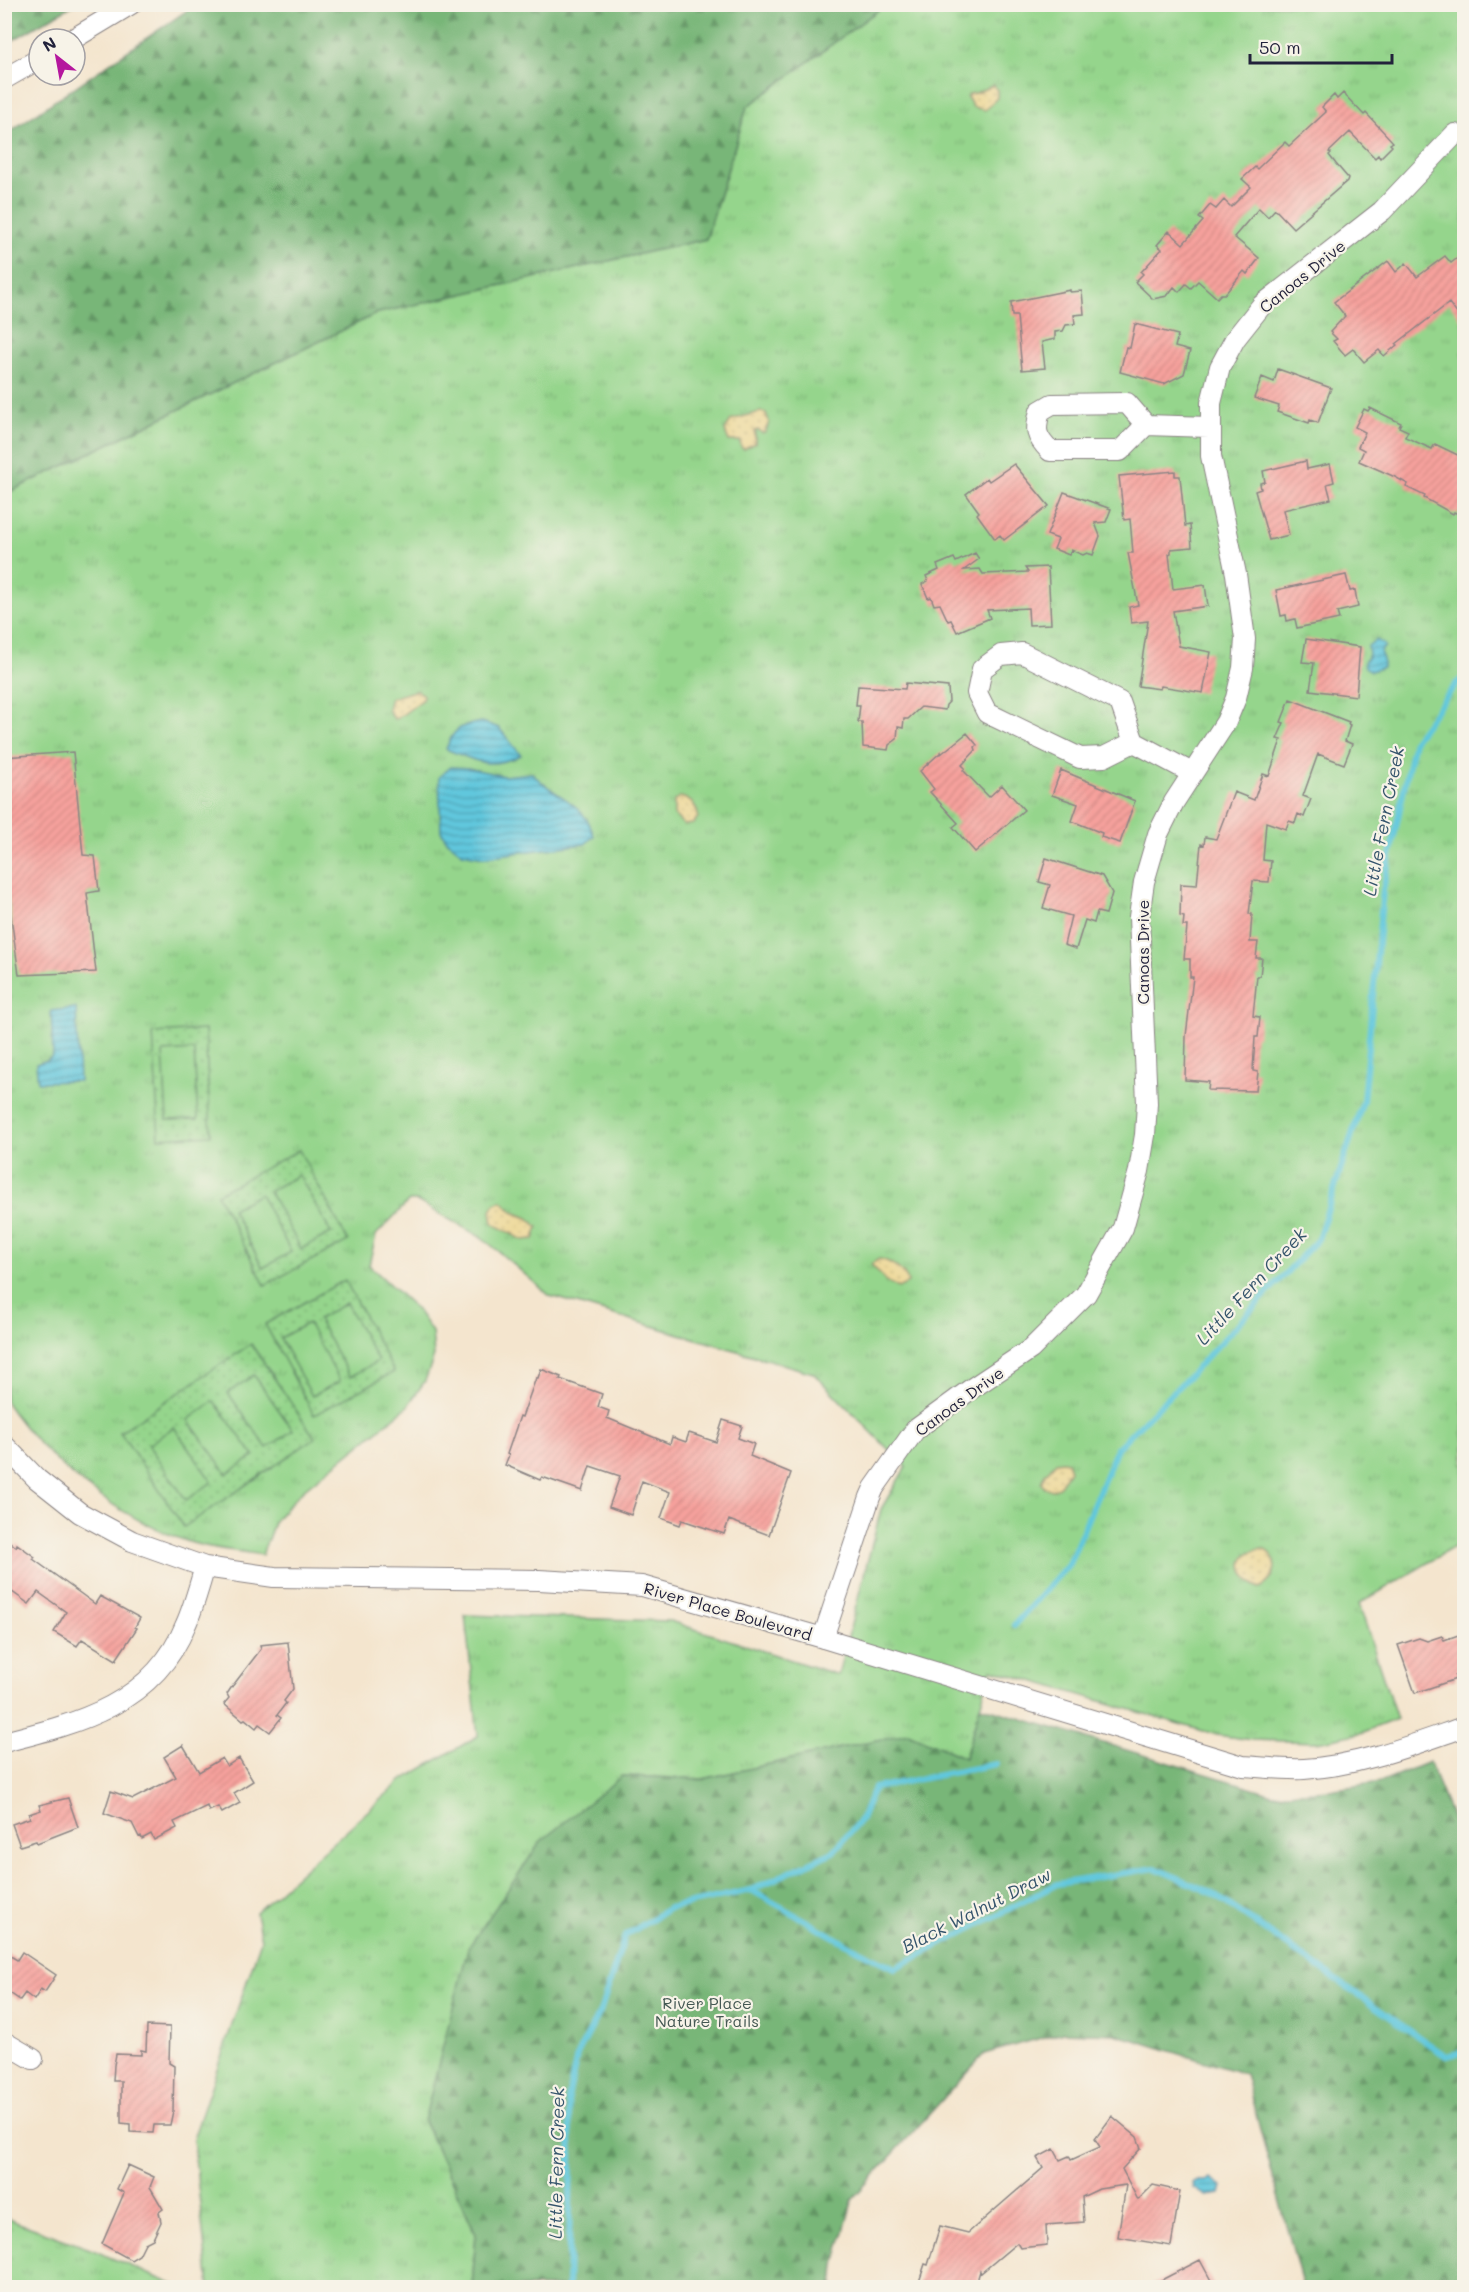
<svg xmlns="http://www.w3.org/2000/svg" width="1469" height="2292" font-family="Mali,sans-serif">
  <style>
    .grass { fill: url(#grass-tufts); stroke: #5c7c64; stroke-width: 1.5 }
    .forest { fill: url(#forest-firs); stroke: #4d6c5a; stroke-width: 1.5 }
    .sand { fill: url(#sand-dots); stroke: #887e6c; stroke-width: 1.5 }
    .park { fill: url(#park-dots); stroke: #5c7c64; stroke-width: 1.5 }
    .pitch { fill: #95d58c; stroke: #5c7c64; stroke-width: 1.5 }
    .water { fill: url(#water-rules); stroke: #41748c; stroke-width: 1.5 }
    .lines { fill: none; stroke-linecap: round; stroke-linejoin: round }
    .stream { stroke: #60c7dd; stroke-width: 6 }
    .building { fill: url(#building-hatch) }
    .minor-casing { stroke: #8b8484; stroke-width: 22 }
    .minor { stroke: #fff; stroke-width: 20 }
    .labels { text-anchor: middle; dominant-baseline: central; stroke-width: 4.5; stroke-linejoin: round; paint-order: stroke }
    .street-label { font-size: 16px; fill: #22223b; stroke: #f7f3e8 }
    .park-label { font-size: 16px; fill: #445853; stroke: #f7f3e8 }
    .water-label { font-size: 18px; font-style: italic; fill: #35546c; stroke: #f7f3e8 }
  </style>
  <defs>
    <pattern id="grass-tufts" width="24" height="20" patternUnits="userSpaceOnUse" patternTransform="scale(1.5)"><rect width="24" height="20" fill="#95d58c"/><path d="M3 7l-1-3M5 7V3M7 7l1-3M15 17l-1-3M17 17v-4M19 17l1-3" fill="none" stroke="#80b77a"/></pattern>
    <pattern id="forest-firs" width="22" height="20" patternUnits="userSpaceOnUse" patternTransform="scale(1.5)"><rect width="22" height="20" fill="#78b678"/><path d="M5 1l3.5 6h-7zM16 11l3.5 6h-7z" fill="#629464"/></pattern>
    <pattern id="sand-dots" width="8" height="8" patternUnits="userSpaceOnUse" patternTransform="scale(1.5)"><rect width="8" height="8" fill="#eeda9e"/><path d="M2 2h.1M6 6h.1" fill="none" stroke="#ccbb89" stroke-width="1.8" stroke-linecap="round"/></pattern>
    <pattern id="park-dots" width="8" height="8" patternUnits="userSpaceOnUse" patternTransform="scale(1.5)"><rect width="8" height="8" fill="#95d58c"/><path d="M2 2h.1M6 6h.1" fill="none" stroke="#80b77a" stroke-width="1.8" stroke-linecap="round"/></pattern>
    <pattern id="water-rules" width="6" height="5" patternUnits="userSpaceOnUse" patternTransform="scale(1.5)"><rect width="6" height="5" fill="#60c7dd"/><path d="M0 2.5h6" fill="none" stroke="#4fa1b4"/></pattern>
    <pattern id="building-hatch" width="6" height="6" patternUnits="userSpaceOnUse" patternTransform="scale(1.5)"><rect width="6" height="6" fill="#f6a19c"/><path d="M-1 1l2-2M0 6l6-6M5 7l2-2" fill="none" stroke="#d38a87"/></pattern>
  </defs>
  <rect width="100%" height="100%" fill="#f7f3e8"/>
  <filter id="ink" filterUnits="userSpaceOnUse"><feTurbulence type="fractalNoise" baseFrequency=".0167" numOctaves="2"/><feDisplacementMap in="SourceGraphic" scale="12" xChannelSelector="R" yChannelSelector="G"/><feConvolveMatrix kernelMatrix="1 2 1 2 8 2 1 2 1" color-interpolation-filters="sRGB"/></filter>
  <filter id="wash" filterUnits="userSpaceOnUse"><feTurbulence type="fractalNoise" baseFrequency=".008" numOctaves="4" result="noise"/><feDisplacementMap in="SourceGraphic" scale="24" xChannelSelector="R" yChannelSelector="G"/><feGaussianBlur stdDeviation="1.35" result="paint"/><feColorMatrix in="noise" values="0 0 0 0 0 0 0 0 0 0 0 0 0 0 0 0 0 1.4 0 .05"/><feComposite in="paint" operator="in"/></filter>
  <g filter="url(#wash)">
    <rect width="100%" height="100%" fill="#f4e5ce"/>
    <!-- grass -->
    <path class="grass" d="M885 5H1464V1541L1359 1604 1397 1719 1361 1733 1317 1742 1252 1740 1217 1735 991 1669 965 1758 908 1733 703 1779 622 1776 424 2121 476 2234 472 2287H209L193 2139 261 1940 256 1912 401 1781 478 1736 465 1615 670 1621 838 1675 881 1509 906 1467 813 1373 550 1296 484 1239 417 1201H409L376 1235 369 1265 417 1310 432 1332 434 1356 425 1381 407 1407 302 1491 275 1520 262 1555C238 1551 212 1549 189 1542 118 1518 47 1463 5 1401V494L378 313 706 239 747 107Z
      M5 2218 93 2250 179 2287H5Z"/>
    <!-- forest -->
    <path class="forest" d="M5 4H73V5L13 40 5 33Z
      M195 5H885L747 107 706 239 378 313 5 494V135Z
      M980 1706 1273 1794 1329 1790 1380 1782 1429 1762 1464 1848V2287H1303L1245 2074 1115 2034 1063 2032 984 2054 853 2198 835 2265 833 2287H472L476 2234 424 2121 468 1948 541 1841 622 1776 703 1779 908 1733 965 1758Z"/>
    <!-- sand -->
    <path class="sand" d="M993 85 997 90V98L985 110 973 107 967 97 969 94 976 93Z
      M760 412 766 413 769 422 765 432 762 433 758 430 755 431V443L744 449 741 447 740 441H729L725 431 731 420Z
      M417 690 423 695 422 700 398 718 394 719 388 709 391 698Z
      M680 797C690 799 698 806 698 817L693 824 684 825 674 815V801Z
      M502 1201 513 1212 528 1218 538 1227 534 1239 523 1240 493 1224 491 1211 495 1204Z
      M879 1259C889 1260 907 1272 908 1283L898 1288 885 1280 871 1264Z
      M1062 1461 1067 1462 1070 1470 1060 1486 1053 1490 1045 1488 1041 1483 1045 1474 1056 1462Z
      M1263 1549C1282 1557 1276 1582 1259 1588 1247 1582 1234 1564 1249 1553 1252 1550 1259 1550 1263 1549Z"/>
    <!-- park -->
    <path class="park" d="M205 1030 211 1135 159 1138 153 1033Z
      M299 1150 348 1241 265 1285 217 1194Z
      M345 1280 394 1372 314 1415 265 1324Z
      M251 1344 315 1438 184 1527 120 1432Z"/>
    <!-- pitch -->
    <path class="pitch" d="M194 1050 198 1119 167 1120 163 1052Z
      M299 1175 331 1233 301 1249 269 1191Z
      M260 1194 291 1252 263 1268 232 1209Z
      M346 1303 378 1361 350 1377 318 1319Z
      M308 1323 340 1381 312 1396 280 1338Z
      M254 1375 293 1430 267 1448 228 1393Z
      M214 1401 254 1456 227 1474 188 1420Z
      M174 1427 212 1482 186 1500 148 1445Z"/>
    <!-- water -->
    <path class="water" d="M1376 640 1382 643 1385 646 1380 652 1383 659V667L1371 671 1365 667 1364 662 1369 655 1368 646Z
      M482 722 499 728 521 755C487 770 479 762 446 749 454 727 460 726 482 722Z
      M451 767 468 768 504 776 532 773C554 798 584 800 594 836L585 844 484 857 462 853 447 841 441 831 439 777Z
      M76 1008 79 1081 38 1082 36 1064 48 1060 53 1055 51 1011Z
      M1211 2178 1222 2186 1220 2194 1206 2196 1194 2188 1193 2183 1196 2181H1207Z"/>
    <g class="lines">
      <!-- stream -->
      <path class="stream" d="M1014 1625 1069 1564 1117 1448 1189 1376 1318 1239 1363 1101 1383 890 1414 740 1456 684 1464 677
        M751 1890 854 1948 895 1968 1057 1884 1155 1868 1212 1893 1446 2056 1464 2052
        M568 2288 571 2157 568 2099 577 2055 600 2012 625 1936 669 1908 751 1890 833 1852 861 1819 874 1788 996 1764"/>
    </g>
    <g id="blocks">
      <!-- building -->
      <path class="building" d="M1343 93 1364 115 1366 113 1393 142 1390 144 1392 146 1380 158 1378 155 1375 158 1350 132 1329 152 1331 153 1329 155 1336 164 1348 178 1347 181 1293 228 1275 209 1268 217 1259 208 1234 237 1259 258 1257 261 1247 274 1244 271 1225 294H1221L1217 298 1198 281 1191 288 1186 284 1179 292 1174 287 1167 296 1153 299 1135 282 1143 274 1141 272 1162 249 1157 245 1169 231 1183 244 1203 221 1199 218 1210 205 1216 209 1224 200 1231 207 1251 187 1242 179 1255 167 1257 169 1285 142 1289 146 1326 112 1322 107 1334 95 1337 99Z
        M1464 253V323L1449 303 1396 344 1397 345 1384 356 1379 350 1364 362 1353 349 1345 355 1333 341 1337 339 1330 332 1345 316 1334 302 1388 261 1396 272 1406 263 1417 277 1445 256 1451 263Z
        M1070 290V292L1082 291 1084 314 1074 315 1075 324 1066 325 1063 331 1055 332V339L1042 342 1045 368 1022 370 1017 316H1012L1011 302Z
        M1135 324 1178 335 1175 347 1190 351 1184 374 1164 384 1120 372 1126 347 1130 348Z
        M1278 369 1331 388 1318 423 1310 420 1309 423 1277 412 1279 406 1254 398 1262 377 1274 382Z
        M1370 408 1401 423 1399 427 1408 431 1405 437 1432 449 1435 444 1464 458V502L1458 514 1454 512 1453 514 1424 498 1425 496 1406 487 1408 484 1395 477 1359 461 1364 450 1358 447 1365 432 1355 427 1364 409 1368 411Z
        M1306 461 1307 469 1330 464 1334 482 1327 484 1331 499 1283 510 1289 535 1269 540 1255 491 1261 489 1260 483 1265 482 1263 471Z
        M1014 464 1049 506 1004 540 1000 535 995 539 977 514 979 512 966 494 987 478 989 481Z
        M1175 471V476H1180L1185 526 1190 525 1192 547 1171 549V553L1169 554 1173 589 1205 585 1208 606 1173 611 1179 646 1211 652 1203 693 1161 686 1160 689 1138 686 1148 621 1131 623 1129 607 1138 605 1128 553H1133L1130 519 1124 520 1119 476Z
        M1064 492 1111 509 1106 522 1095 523 1100 536 1093 555 1087 553 1083 555 1071 550 1069 555 1054 549 1058 539 1047 535Z
        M975 553 979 559 964 570 980 569 983 574 1028 572 1025 568 1048 567 1051 624 1029 625 1028 608 987 610 990 618 957 632 951 620 948 621 940 604 934 605 931 597 928 598 922 584 928 581 926 576 939 570 937 565 954 558 956 562Z
        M1346 575 1350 591 1355 590 1358 607 1337 612 1339 619 1297 628 1295 619 1287 621 1286 615 1281 616 1276 590Z
        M1306 639 1360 647 1356 696 1310 690 1314 663 1302 662Z
        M906 683 948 687 949 702 946 705 945 710 921 707 908 719H904L903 728 898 727 897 739 889 745 888 750 863 747 862 722H858L860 705H856L858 686 905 689Z
        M1290 699 1349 722 1348 724 1350 725 1345 741 1352 744 1344 764 1318 754 1303 796 1311 799 1304 817 1298 814 1295 823 1289 821 1286 829 1266 822 1263 860 1271 861 1269 882 1253 881 1249 914H1252L1250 942H1258L1256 958H1262L1260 976H1257L1253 1016 1260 1017 1258 1037H1255L1253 1071 1258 1072 1256 1091 1208 1090 1209 1082 1185 1080 1186 1036 1193 977H1190V959H1184L1187 926H1183L1184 917 1180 916 1181 884 1197 885 1201 844 1204 845 1205 837 1216 839 1234 792 1254 800 1263 774 1269 776 1281 740 1277 739 1284 723 1281 722Z
        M967 733 977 745 975 747 976 750 962 765 965 768 963 770 989 797 1002 785 1024 810 975 852 953 827 958 823 930 792 934 789 920 771 941 752V754Z
        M73 752 83 855 95 856 99 891 87 893 96 972 19 975 5 873H9L4 828V757Z
        M1061 770 1135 801 1120 843 1101 837 1102 833 1072 821 1078 804 1052 795Z
        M1046 858 1102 876 1112 893 1106 914 1097 912 1094 923 1085 920 1076 949 1064 945 1071 916 1043 908 1050 885 1039 882Z
        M541 1369 561 1377 560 1379 602 1394 598 1407 609 1411 607 1418 670 1444 672 1437 686 1442 689 1433 716 1442 723 1420 742 1426 738 1438 754 1444 750 1456 791 1473 769 1535 729 1520 724 1534 682 1520 680 1525 661 1518 670 1492 642 1481 631 1515 609 1507 620 1476 590 1466 582 1491 542 1477 540 1480 505 1465 509 1455 507 1454 520 1416 522 1417 536 1378H538Z
        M4 1537 16 1547 17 1544 35 1557 33 1559 95 1604 100 1596 140 1618 135 1627 137 1628 116 1660 82 1639 77 1646 54 1632 66 1612 38 1592 29 1604 4 1586Z
        M1464 1633V1673L1455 1676 1456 1679 1415 1693 1398 1645 1419 1638 1427 1641 1442 1636 1444 1640Z
        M288 1642 293 1689 284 1701 286 1703 277 1715 281 1718 270 1732 259 1724 256 1728 245 1719 243 1720 224 1704 229 1698 227 1694 231 1688 261 1649 260 1645Z
        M183 1745 199 1772 222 1758 227 1766 239 1758 253 1781 234 1793 240 1803 222 1813 218 1807 209 1811 207 1806 174 1822 177 1828 154 1840 151 1834 142 1839 141 1836 139 1837 132 1823 104 1813 111 1791 133 1799 176 1777 164 1757Z
        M68 1798 78 1827 37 1843 36 1841 20 1846 12 1824 30 1818 29 1814 41 1810 39 1805Z
        M4 1952 17 1960 22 1952 56 1975 45 1992 41 1989 34 2000 25 1993 20 2000 4 1989Z
        M147 2026 170 2027 169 2063 174 2066 173 2111 170 2125H154L153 2133 130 2132V2124L121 2123V2081H113L114 2065 116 2054 141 2055V2050L146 2051Z
        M1112 2116 1137 2137 1141 2148 1122 2169 1138 2200 1153 2185 1180 2191 1171 2246 1118 2237 1126 2185 1099 2189 1082 2197 1084 2222 1046 2225 1047 2245 1020 2248 1017 2243 981 2273 980 2271 975 2288H917L925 2264 928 2265 940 2226 968 2233 1043 2168 1037 2158 1054 2149 1060 2160 1069 2156 1071 2160 1100 2147 1095 2139Z
        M128 2165 154 2177 150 2187 163 2209 159 2212 161 2222 153 2239 145 2243 139 2255 131 2260 102 2244 124 2193 117 2189Z
        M1200 2260 1215 2288H1146Z"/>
    </g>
  </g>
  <g filter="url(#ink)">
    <use href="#blocks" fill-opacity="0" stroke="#8b8484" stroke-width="1.5"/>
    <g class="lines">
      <defs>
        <path id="minor" d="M73 39 131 4
          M4 79 39 59
          M1146 425 1127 403 1052 404 1040 411C1035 430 1035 436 1050 451H1120L1146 425 1209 427
          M1134 742 1104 757 1080 758 987 713 977 693 982 669 1001 655 1022 653 1120 702 1134 742 1192 773
          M4 1445 37 1479 80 1513 132 1541 205 1567 274 1577 539 1580 642 1586 823 1638 1243 1766C1263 1767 1284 1770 1304 1769 1359 1766 1412 1745 1464 1727
          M823 1638 870 1497 874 1488 915 1430 971 1389 1031 1349 1086 1294 1123 1228 1139 1171 1145 1135 1147 1103 1139 917 1144 882 1158 834 1174 802 1226 722 1236 698 1243 668 1245 639 1236 574 1211 456V403L1220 367 1235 339 1262 305 1382 211 1455 134
          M4 1742C79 1723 154 1704 186 1624 194 1606 199 1586 205 1567
          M4 2042 33 2059"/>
      </defs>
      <!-- minor casing -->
      <use href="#minor" class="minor-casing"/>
      <!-- minor -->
      <use href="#minor" class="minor"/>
    </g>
  </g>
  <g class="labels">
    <!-- street labels -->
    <g class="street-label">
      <text transform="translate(1302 276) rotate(-39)">Canoas Drive</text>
      <text transform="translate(1142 952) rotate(-90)">Canoas Drive</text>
      <text transform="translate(959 1401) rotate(-36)">Canoas Drive</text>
      <text transform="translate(728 1611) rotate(16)">River Place Boulevard</text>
    </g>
    <!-- park labels -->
    <g class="park-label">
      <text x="707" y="2002">River Place<tspan x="707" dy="18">Nature Trails</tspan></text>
    </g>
    <!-- water labels -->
    <g class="water-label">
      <text transform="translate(1383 821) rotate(-79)">Little Fern Creek</text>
      <text transform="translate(1251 1286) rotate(-47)">Little Fern Creek</text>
      <text transform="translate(976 1910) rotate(-27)">Black Walnut Draw</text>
      <text transform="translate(556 2163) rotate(-89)">Little Fern Creek</text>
    </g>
  </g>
  <!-- margin -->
  <rect width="1469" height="2292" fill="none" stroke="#f7f3e8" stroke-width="24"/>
  <!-- north arrow -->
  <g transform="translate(57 57) rotate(329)"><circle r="28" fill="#f7f3e8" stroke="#a29fa3" stroke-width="1.5"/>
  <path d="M0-4.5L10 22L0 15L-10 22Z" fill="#b5179e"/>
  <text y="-9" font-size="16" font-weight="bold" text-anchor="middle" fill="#22223b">N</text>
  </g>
  <!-- scale -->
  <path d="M1250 54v9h142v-9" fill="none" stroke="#22223b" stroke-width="3"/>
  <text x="1259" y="54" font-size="18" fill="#22223b" stroke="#f7f3e8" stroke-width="4.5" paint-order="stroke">50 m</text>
</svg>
